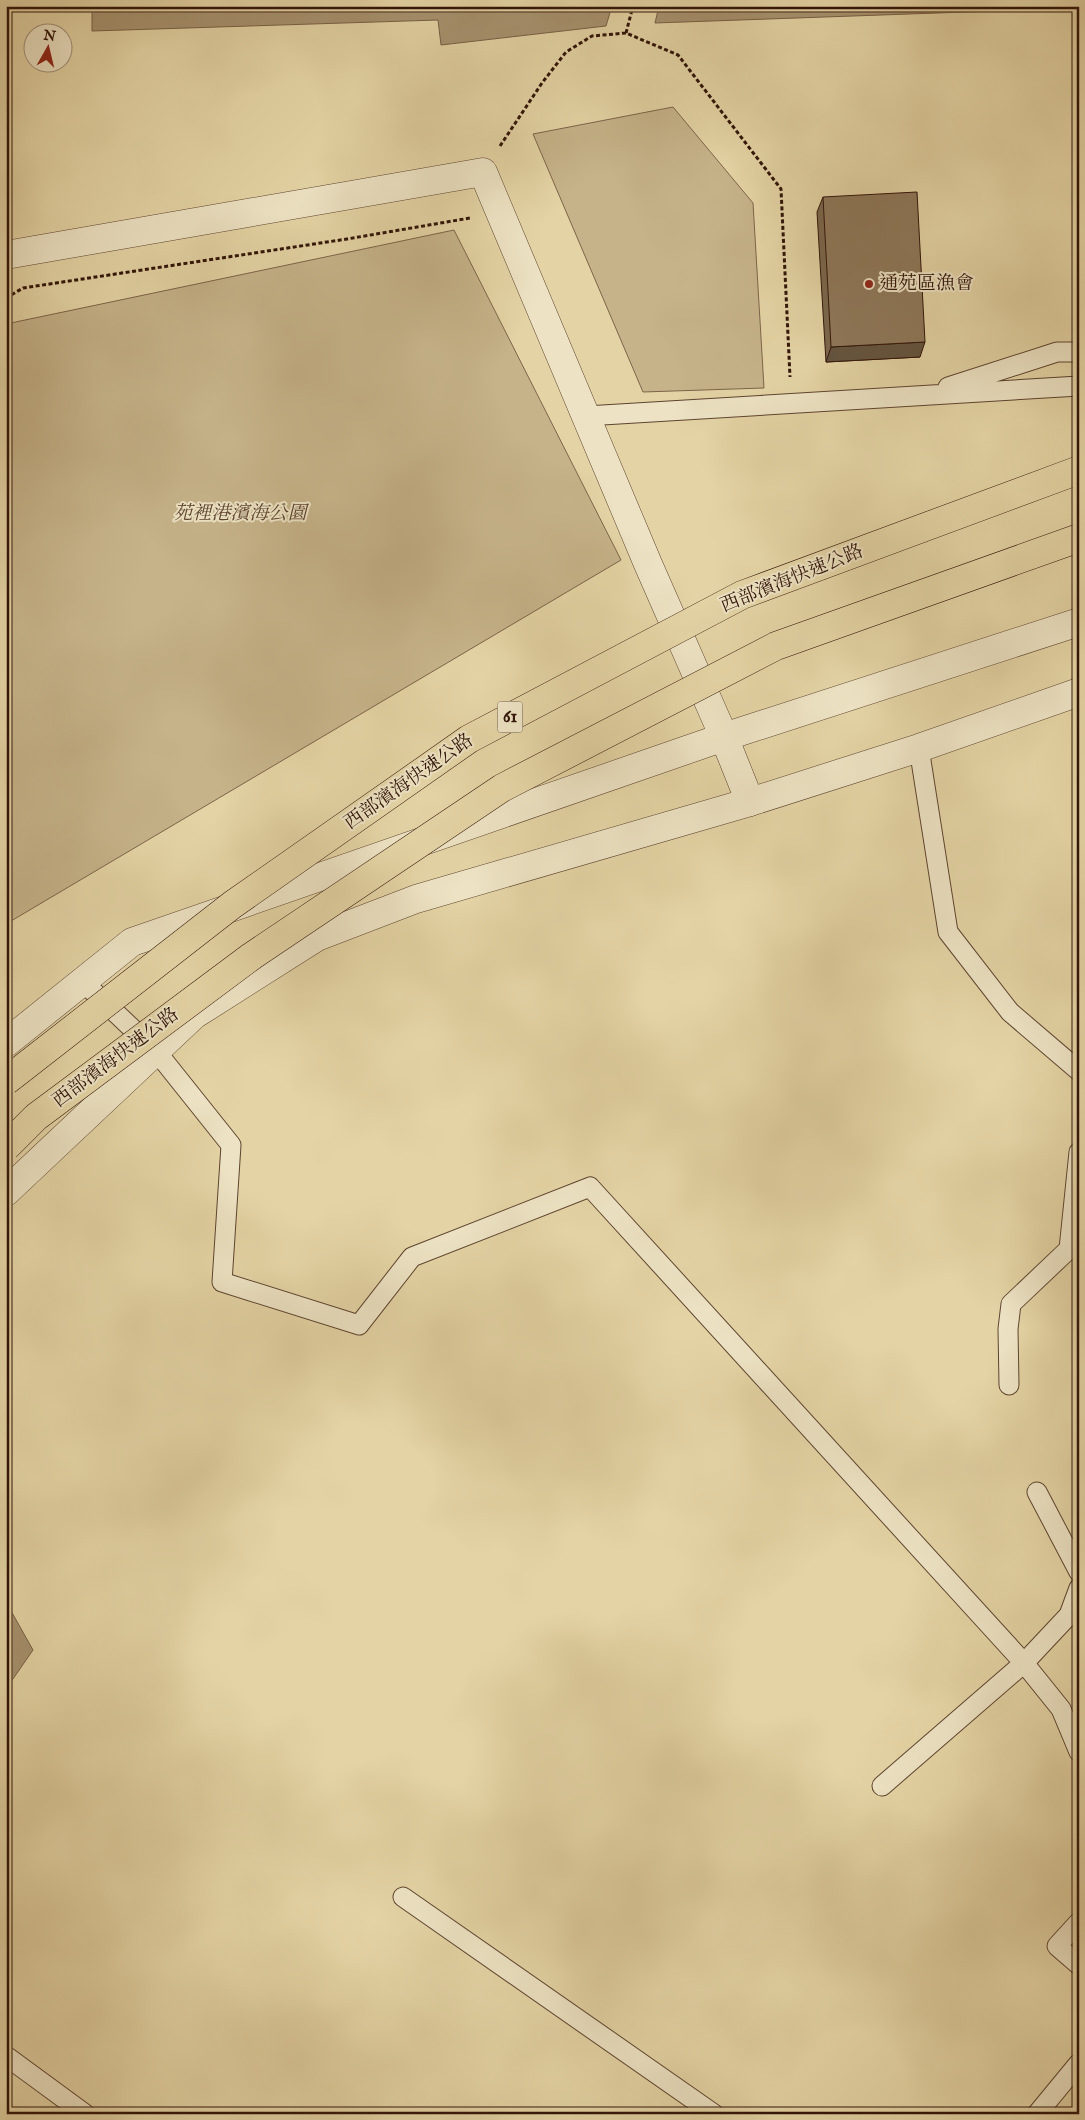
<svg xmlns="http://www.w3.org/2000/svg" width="1085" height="2120" font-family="'IM FELL English','Noto Serif TC',serif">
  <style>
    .green { fill: #c6b38a; stroke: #7c644a }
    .water { fill: #a79370; stroke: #786047 }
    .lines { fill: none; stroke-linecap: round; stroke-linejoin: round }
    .service-casing { stroke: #5e4430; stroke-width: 21 }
    .minor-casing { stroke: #5e4430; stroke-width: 29 }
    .tertiary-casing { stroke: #5e4430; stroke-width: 29 }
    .path { stroke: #311409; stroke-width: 3; stroke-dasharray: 4 2.5; stroke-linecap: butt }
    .service { stroke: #ede3c4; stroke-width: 19 }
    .minor { stroke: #ede3c4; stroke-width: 28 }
    .tertiary { stroke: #ede3c4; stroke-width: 28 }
    .trunk-bridge-casing { stroke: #311409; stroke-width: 29; stroke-linecap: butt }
    .trunk-bridge { stroke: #e4d4a5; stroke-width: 28 }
    .wall { fill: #7a674d; stroke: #311409 }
    .shaded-wall { fill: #63543f; stroke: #311409 }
    .building { fill: #8e785a; stroke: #311409 }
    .poi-dot { fill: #8f2418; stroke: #ede3c4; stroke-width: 2 }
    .labels { text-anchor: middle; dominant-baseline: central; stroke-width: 4; stroke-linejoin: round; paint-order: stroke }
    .shield { fill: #ede3c4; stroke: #695241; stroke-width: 1 }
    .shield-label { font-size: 18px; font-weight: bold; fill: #311409 }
    .poi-label { font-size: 19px; fill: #311409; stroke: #ede3c4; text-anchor: start }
    .park-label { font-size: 19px; font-style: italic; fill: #5e4430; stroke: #ede3c4 }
    .street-label { font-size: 19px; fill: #311409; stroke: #ede3c4 }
  </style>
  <rect width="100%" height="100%" fill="#e4d4a5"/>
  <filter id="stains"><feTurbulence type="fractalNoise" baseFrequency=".004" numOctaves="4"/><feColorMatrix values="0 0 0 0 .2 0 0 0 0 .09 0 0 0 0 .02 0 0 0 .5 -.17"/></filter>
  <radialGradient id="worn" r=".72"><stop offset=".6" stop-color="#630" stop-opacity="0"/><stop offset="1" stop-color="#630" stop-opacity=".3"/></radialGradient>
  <!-- green -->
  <path class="green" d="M673 107 753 203 764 388 643 392 533 134Z
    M454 230 621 560 6 924V324Z"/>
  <!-- water -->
  <path class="water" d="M92 6H612L606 26 441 45 438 20 92 31Z
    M659 6H1079V8L655 23Z
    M6 1602 33 1650 6 1689Z"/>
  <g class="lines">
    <defs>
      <path id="service" d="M948 387 1057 352H1079
        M586 416 1079 386
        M919 748 948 932 1010 1012 1079 1071
        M82 981 156 1051 231 1145 222 1282 359 1325 412 1257 590 1187 1024 1663 1061 1709 1079 1752
        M1079 1152 1069 1249 1079 1247
        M1009 1385 1008 1329 1011 1304 1069 1249
        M1037 1492 1079 1572
        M882 1786 1024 1663 1069 1615 1079 1588
        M403 1897 714 2114
        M1079 1922 1057 1946 1079 1965
        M6 2056 85 2114
        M1037 2114 1079 2063"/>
      <path id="minor" d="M6 255 483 172 648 564 724 737 750 802"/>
      <path id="tertiary" d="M6 1043 132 942 724 737 1079 622
        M6 1192 194 1015 317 937 416 899 750 802 919 748 1079 692"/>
    </defs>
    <!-- service casing -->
    <use href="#service" class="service-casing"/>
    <!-- minor casing -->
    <use href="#minor" class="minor-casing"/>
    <!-- tertiary casing -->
    <use href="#tertiary" class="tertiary-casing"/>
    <!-- path -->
    <path class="path" d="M626 33 633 6
      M500 146 542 83 566 52 592 36 626 33 678 55 781 189 790 377
      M6 298 23 288 347 239 470 218"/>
    <!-- service -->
    <use href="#service" class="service"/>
    <!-- minor -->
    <use href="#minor" class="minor"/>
    <!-- tertiary -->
    <use href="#tertiary" class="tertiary"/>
    <defs>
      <path id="trunk-bridge" d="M6 1081 232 905 469 739 742 595 1079 470
        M6 1147 36 1117 252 956 502 788 776 646 1079 538"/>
    </defs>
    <!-- trunk-bridge casing -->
    <use href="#trunk-bridge" class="trunk-bridge-casing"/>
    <!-- trunk-bridge -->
    <use href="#trunk-bridge" class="trunk-bridge"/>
  </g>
  <!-- wall -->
  <path class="wall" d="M823 197 920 357 826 362 817 212Z"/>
  <!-- shaded-wall -->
  <path class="shaded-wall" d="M925 342 920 357 826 362 831 347Z"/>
  <!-- building -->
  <path class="building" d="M917 192 925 342 831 347 823 197Z"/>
  <!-- markers -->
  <circle class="poi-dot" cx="869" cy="284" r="5"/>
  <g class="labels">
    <!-- shield labels -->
    <rect class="shield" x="497.5" y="701.5" width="25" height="31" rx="4"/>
    <g class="shield-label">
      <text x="510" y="717">61</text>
    </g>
    <!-- poi labels -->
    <g class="poi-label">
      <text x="879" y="284">通苑區漁會</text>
    </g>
    <!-- park labels -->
    <g class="park-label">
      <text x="240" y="514">苑裡港濱海公園</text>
    </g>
    <!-- street labels -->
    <g class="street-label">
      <text transform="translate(792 579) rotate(-22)">西部濱海快速公路</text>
      <text transform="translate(409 782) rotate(-35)">西部濱海快速公路</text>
      <text transform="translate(116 1058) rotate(-37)">西部濱海快速公路</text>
    </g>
  </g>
  <!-- margin -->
  <rect width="1085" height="2120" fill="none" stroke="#e4d4a5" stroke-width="25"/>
  <rect x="8" y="8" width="1070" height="2105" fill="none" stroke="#311409" stroke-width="2.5"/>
  <rect x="12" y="12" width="1060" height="2095" fill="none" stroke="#311409"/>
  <!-- north arrow -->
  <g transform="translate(48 48) rotate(8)"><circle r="24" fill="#ede3c4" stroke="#a29079"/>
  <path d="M0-4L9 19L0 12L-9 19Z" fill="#8f2418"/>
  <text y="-8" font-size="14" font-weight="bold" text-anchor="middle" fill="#311409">N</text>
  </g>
  <rect width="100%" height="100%" filter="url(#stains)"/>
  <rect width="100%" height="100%" fill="url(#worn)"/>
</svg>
